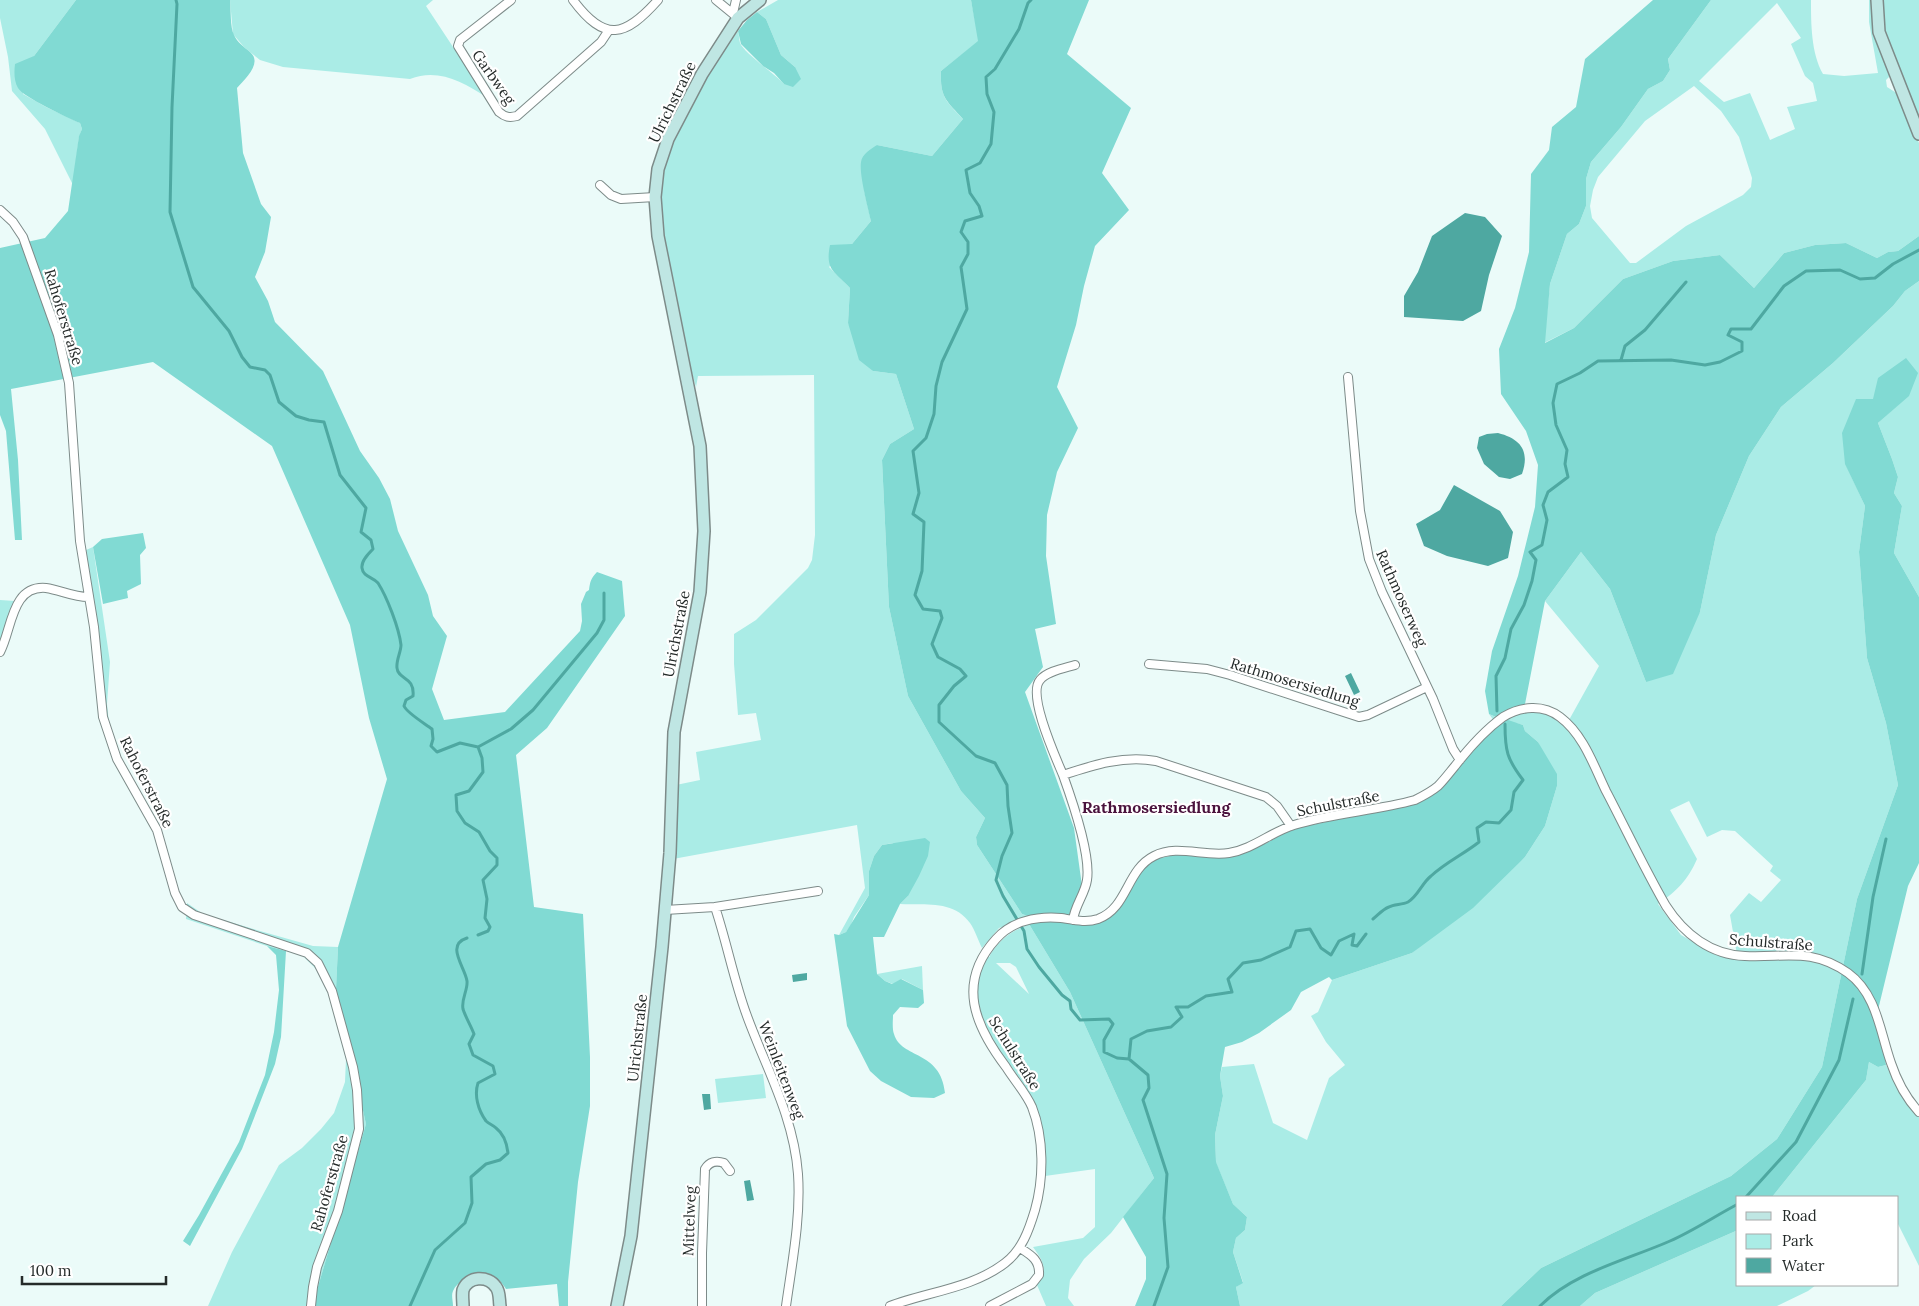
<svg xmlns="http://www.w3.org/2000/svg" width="1919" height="1306" font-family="Lora,serif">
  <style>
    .green { fill: #aaece6; fill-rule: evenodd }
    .forest { fill: #81dad3 }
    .water { fill: #4ea8a1 }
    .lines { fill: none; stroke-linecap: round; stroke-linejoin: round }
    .stream { stroke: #4ea8a1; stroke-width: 3 }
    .street-casing { stroke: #7d8b89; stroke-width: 10 }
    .secondary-casing { stroke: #7d8b89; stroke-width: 14 }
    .street { stroke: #fff; stroke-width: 8 }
    .secondary { stroke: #bfe6e3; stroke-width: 11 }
    .labels { text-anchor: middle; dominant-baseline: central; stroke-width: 4.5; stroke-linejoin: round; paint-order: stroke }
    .street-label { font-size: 15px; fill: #252b2a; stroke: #fff }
    .neighbourhood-label { font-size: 16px; font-weight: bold; fill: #4a123d; stroke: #fff }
  </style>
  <rect width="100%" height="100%" fill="#ebfbf9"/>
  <!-- green -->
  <path class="green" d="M0 0H76L34 56 23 94 46 107 80 123 82 129 79 137 73 185 45 129 12 91 8 57 0 18Z
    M230 0H433L426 6 486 97C463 82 438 68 410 79L283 67 260 60 244 47 233 34Z
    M778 0H971L979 41 941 71C940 97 946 101 963 119L932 156 877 145 864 190 871 221 852 244 829 267 850 288 848 323 873 371 896 374 914 429 890 444 882 460 889 607 908 696 961 791 985 818 976 837 977 845 1022 914 1031 917 999 928 982 948C978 940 975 930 970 923 954 900 925 905 900 904L908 896 893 843 882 845 874 856 869 871V895L854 917 851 925 846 932 839 935 865 888 857 825 673 859 676 785 700 780 696 752 761 740 756 713 738 715 734 664V634L756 620 808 568 812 560 815 535 814 375 698 376 696 387 684 345 663 246 660 208 663 171 671 147 694 99 712 68 738 31C739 35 739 39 740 43 744 53 775 74 784 84L795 67 781 55 766 19 757 12Z
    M1711 0H1811C1811 23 1811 53 1823 74L1844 76 1878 73 1869 22V0H1874L1890 76 1886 80 1887 87 1898 94 1919 143V236L1898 251 1888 252 1877 258 1846 243 1815 245 1784 253 1754 288 1720 255 1673 261 1623 279 1574 328 1544 343 1550 284 1567 234 1579 224 1586 206V179L1591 162 1621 127 1648 89 1663 81 1670 70 1668 59ZM1777 3 1801 38 1791 44 1805 76 1813 83 1817 101 1787 107 1795 129 1770 140 1750 93 1724 102 1699 81ZM1694 86 1721 111 1739 137 1752 178 1751 187 1743 195 1686 226 1636 263H1630L1592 218 1590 206 1593 190 1598 177 1645 121Z
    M1880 0H1919V124L1885 40Z
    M1919 281V597L1894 553 1902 506 1894 493 1898 477 1892 459 1878 423 1909 395 1874 399 1846 465 1865 506 1859 552 1867 658 1886 723 1898 785 1857 899 1822 1067 1777 1139 1731 1176 1541 1268 1501 1306H1240L1236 1287 1243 1282 1233 1252 1236 1238 1245 1230 1247 1217 1233 1204 1216 1163 1215 1135 1223 1096 1220 1076 1222 1067 1254 1064 1273 1123 1307 1140 1329 1078 1345 1065 1326 1042 1311 1016 1318 1012 1332 980 1412 953 1525 857 1545 826 1557 786 1538 742 1525 731 1523 725 1516 723 1497 725 1489 714 1496 717 1525 704 1537 705 1569 720 1599 666 1545 601 1581 552 1610 589 1646 682 1700 612 1716 535 1749 456 1781 407 1833 363 1893 306 1905 291ZM1689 801 1707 837 1722 830 1735 831 1773 866 1770 871 1781 880 1761 902 1749 893 1730 915 1738 960 1716 955 1681 935 1658 904C1677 891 1688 880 1697 859L1670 810Z
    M93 547 110 662 107 704 109 724C102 696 103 667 99 639 95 609 90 580 86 550Z
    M0 600 15 601 0 646Z
    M187 903 203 914 260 931 313 946 338 947 336 989 366 1124 317 1290 315 1306H208L232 1252 279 1165 302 1148 321 1129 334 1113 345 1082 346 1059 329 991 318 971 302 955 267 946 186 919Z
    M1029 924 1070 992 1154 1178 1111 1233 1084 1259 1070 1280 1068 1298 1074 1306H1046L1037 1285C1048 1269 1044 1262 1033 1247L1083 1238 1095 1227V1169L1045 1176C1045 1154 1044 1129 1036 1108 1019 1063 962 1026 979 972 981 966 984 961 987 955L990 957V955C1000 939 1012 931 1029 924ZM996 963H1010L1016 967 1029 994Z
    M922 966 923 990 902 979 893 984 885 981 877 974Z
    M1869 1062 1878 1067 1886 1065 1911 1108 1919 1116V1266L1898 1224V1197H1772L1866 1080Z
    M763 1074 766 1098 718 1103 715 1079Z
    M1738 1230V1285H1816L1808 1291 1777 1306H1580L1595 1293Z"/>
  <!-- forest -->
  <path class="forest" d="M76 0H230C231 9 230 28 234 35 237 42 244 47 250 52 263 63 245 79 237 88L243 153 261 204 271 217 265 252 255 277 268 301 275 322 323 371 360 451 379 478 390 499 398 531 428 595 433 616 447 636 432 689 444 720 505 712 580 631 582 621 581 604 586 592 589 590C590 582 591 578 597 572L622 581 625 616 547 728 516 755 534 907 583 914 590 1057V1106L578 1182 568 1282V1306H559L557 1284 506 1289C504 1286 501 1282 499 1280 486 1272 459 1276 453 1291 451 1295 453 1301 453 1306H315L317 1290 366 1124 336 989 338 947 387 779 369 718 350 625 272 446 153 362 11 389 18 460 22 540H15L6 431 0 415V248L45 238 68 211 79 136 82 129 80 123C68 118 23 97 18 88 14 81 14 72 15 64L34 56Z
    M971 0H1089L1067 54 1131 108 1102 173 1129 210 1095 246 1084 286 1076 325 1057 387 1078 428 1057 472 1047 515 1046 556 1056 624 1035 629 1043 667 1025 692 1074 828 1082 886 1070 913 1071 918 1031 917 1022 914 977 845 976 837 985 818 961 791 908 696 889 607 882 460 890 444 914 429 896 374 873 371 859 360 848 323 850 288C834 271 825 270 830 245L852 244 871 221C868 208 859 174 861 162 862 154 871 149 877 145L932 156 963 119C946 100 940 98 941 71L978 41Z
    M1653 0H1711L1668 59 1670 70 1663 81 1648 89 1621 127 1591 162 1586 179V206L1579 224 1567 234 1550 284 1545 343 1574 328 1623 279 1673 261 1720 255 1754 288 1784 253 1815 245 1846 243 1877 258 1888 252 1898 251 1919 236V281L1905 291 1893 306 1833 363 1781 407 1749 456 1716 535 1700 612 1673 674 1646 682 1610 589 1581 552 1545 601 1525 704 1496 717 1489 714 1485 691 1492 651 1518 576 1535 507 1538 465 1526 431 1501 394 1499 349 1515 308 1529 252 1531 174 1549 150 1552 127 1576 107 1585 59Z
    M757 12 766 19 781 55 795 67 801 79 793 87 784 84 774 73 763 66 741 44 738 31 747 20Z
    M1906 358 1918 373 1909 396 1878 423 1892 459 1898 477 1894 493 1902 506 1894 553 1919 597V863L1908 886 1878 1010 1886 1065 1878 1067 1869 1062 1866 1080 1772 1197H1738V1230L1595 1293 1580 1306H1501L1541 1268 1731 1176 1777 1139 1822 1067 1857 899 1898 785 1886 723 1867 658 1859 552 1865 506 1845 464 1842 433 1856 399H1873L1878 378Z
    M143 533 146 548 140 555 141 584 127 591 128 598 103 604 93 547 102 539Z
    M1505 719 1523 725 1525 731 1538 742 1557 774V786L1545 826 1525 857 1473 908 1412 953 1332 980 1329 977 1301 992 1291 1010 1259 1033 1242 1042 1225 1047 1220 1076 1223 1096 1215 1135 1216 1162 1233 1204 1247 1217 1245 1230 1236 1238 1233 1252 1243 1283 1236 1287 1240 1306H1135L1146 1279V1257L1123 1217 1154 1178 1070 992 1029 924 1040 921 1099 922 1142 869 1156 859 1179 854H1239L1267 843 1286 832 1302 827 1416 803 1486 734Z
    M925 838 930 842 928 856 919 876 908 896 900 904 884 937H873L877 974 885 981 892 984 901 979 923 990 924 1003 918 1008 900 1007 893 1015C893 1020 892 1029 894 1034 901 1059 941 1050 945 1093L934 1098 911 1097 881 1081 870 1071 847 1026 834 934 839 935 846 932 869 895V871L874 856 882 845Z
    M267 946 286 951 281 1037 275 1064 242 1149 190 1246 183 1241 199 1215 239 1142 265 1075 274 1032 279 990 276 955Z"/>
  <!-- water -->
  <path class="water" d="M1465 213 1485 217 1502 236 1489 275 1481 311 1463 321 1404 317V296L1418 272 1432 236Z
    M1498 433C1521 439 1530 451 1522 474L1510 479 1499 477 1484 464 1477 448 1479 437 1487 434Z
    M1454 485 1500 511 1513 532 1508 558 1488 566 1447 556 1424 546 1416 524 1440 510Z
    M1351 673 1360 692 1354 695 1345 676Z
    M807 973V980L793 982 792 975Z
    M702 1094H710L711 1109 704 1110Z
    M750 1180 754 1200 747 1201 744 1181Z"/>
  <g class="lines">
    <!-- stream -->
    <path class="stream" d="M176 0 177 4 172 107 170 212 193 287 229 331 242 357 250 367 265 370 270 375 279 402 296 416 309 420 324 422 340 475 366 508 361 532 371 540 373 549C368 554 361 561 362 568 363 577 373 577 378 583 387 597 399 628 401 645 401 652 396 660 397 668 398 680 415 676 413 696L406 700 404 706C407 713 424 723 432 729L433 739 431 746 437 752 460 743 478 747
      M1031 0 1028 3 1019 29 995 69 986 77 987 94 994 112 991 144 980 163 966 170 970 193 979 206 982 216 965 221 961 232 968 242V254L961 267 967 309 942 362 936 386 934 414 926 438 913 451 919 493 913 514 924 522 922 571 915 595 923 609 940 611 942 618 932 644 938 657 960 669 966 676 954 686 939 705V722L976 756 995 763 1007 785 1008 806 1012 833 1002 856 996 880 1003 896 1024 931 1027 949 1039 967 1062 995 1070 1001 1071 1009 1080 1020 1109 1019 1113 1024 1104 1040V1052L1117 1058 1129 1059 1148 1075 1149 1088 1143 1100 1167 1174 1164 1218 1168 1267 1154 1306
      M1621 360 1625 346 1645 330 1686 282
      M1497 711 1496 676 1505 658 1511 629 1524 605 1532 581 1536 560 1530 552 1542 545 1547 520 1543 505 1548 492 1568 477 1565 464 1567 450 1556 425 1553 403 1557 384 1580 373 1598 361 1671 360 1705 365 1720 362 1742 351V342L1728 335 1731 329H1751L1784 286 1806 271 1840 270 1860 279 1875 278 1893 264 1919 250
      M1373 919C1378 915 1383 909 1389 907 1394 904 1402 905 1408 902 1418 896 1422 883 1431 876 1446 862 1464 854 1479 842L1477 828 1486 822 1499 823 1511 810 1514 792 1523 780C1507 759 1505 751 1505 724
      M478 935 488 931 490 927 485 918 487 899 483 880 497 865V858L490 851 479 832 465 823 457 811 456 795 469 791 483 772 482 758 478 747 511 729 533 710 597 633 604 620V593
      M1862 974 1873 897 1886 839
      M1129 1059 1131 1039 1147 1031 1171 1027 1182 1017 1176 1007H1188L1206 996 1232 992 1228 979 1243 963 1261 960 1290 947 1296 931 1310 929 1321 948 1331 955 1339 941 1354 934 1352 945 1357 946 1366 934
      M1746 1197 1796 1142 1839 1060 1853 999
      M410 1306 435 1250 465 1223 472 1203 471 1177 486 1164 500 1160 508 1153C507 1144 504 1134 496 1128 493 1125 489 1124 486 1121 478 1110 474 1095 478 1083L495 1074 493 1066 473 1055 469 1044 474 1034C471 1026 465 1016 463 1009 461 999 468 990 467 981 465 967 445 945 467 938
      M1540 1306C1574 1272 1627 1260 1670 1241 1693 1231 1715 1216 1738 1204"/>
    <defs>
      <path id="street" d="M511 0 460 40 458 46 499 112C505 117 509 118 517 116L601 42 609 30
        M573 0C605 43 625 37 658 0
        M716 0 738 18
        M733 13 736 0
        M600 185 611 195 621 199 655 197
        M0 210 13 222 23 237 58 335 69 383 80 541 94 627 103 717 117 759 157 830 175 893 182 907 194 915 307 953 318 963 332 991 353 1067 357 1090 359 1129 338 1211 317 1267 313 1287 311 1306
        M1348 377 1360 511 1369 559 1382 592 1433 699 1453 749 1460 760
        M0 652C12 630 11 585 46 588 60 590 73 597 88 597
        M1149 664 1207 669 1230 675 1359 717 1368 715 1427 687
        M1063 775C1056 758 1027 695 1040 680 1047 671 1065 668 1075 665
        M715 907 818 891
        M665 910 715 907C727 943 734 981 747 1016 766 1068 794 1117 798 1174 801 1218 792 1263 786 1306
        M1073 920C1075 905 1085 894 1087 880 1091 855 1072 800 1063 775 1093 765 1124 755 1156 761L1266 797 1277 806 1291 826
        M702 1306V1253L705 1169C709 1162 716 1160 724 1163L730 1171
        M890 1306C927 1292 973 1288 1005 1263 1022 1250 1029 1230 1035 1210 1044 1178 1044 1138 1032 1107 1026 1093 1014 1080 1006 1067 975 1026 956 983 996 939 1012 921 1037 916 1061 918 1074 920 1086 923 1098 919 1128 908 1126 870 1154 856 1177 844 1204 857 1229 853 1253 849 1271 832 1294 825 1333 813 1375 811 1415 800 1423 796 1431 792 1438 786 1444 780 1450 772 1455 766 1469 748 1485 730 1503 717 1521 706 1543 704 1560 717 1583 734 1594 766 1606 791 1626 829 1644 868 1666 906 1684 934 1711 955 1745 956 1785 958 1811 947 1848 973 1877 994 1880 1032 1891 1063 1897 1081 1906 1098 1919 1112
        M990 1306 1032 1284 1039 1275C1040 1260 1031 1255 1020 1248"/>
      <path id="secondary" d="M1877 0 1879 32 1919 134
        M463 1306C463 1301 462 1295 463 1290 468 1276 488 1275 496 1287 500 1292 499 1299 500 1306
        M617 1306 631 1236 662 947 670 853 674 732 700 592 704 531 700 446 658 236 655 197 658 169 668 139 702 74 738 18 760 0"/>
    </defs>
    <!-- street casing -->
    <use href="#street" class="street-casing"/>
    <!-- secondary casing -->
    <use href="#secondary" class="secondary-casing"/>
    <!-- street -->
    <use href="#street" class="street"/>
    <!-- secondary -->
    <use href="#secondary" class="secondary"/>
  </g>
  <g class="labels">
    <!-- street labels -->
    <g class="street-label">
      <text transform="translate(494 77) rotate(55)">Garbweg</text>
      <text transform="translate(672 102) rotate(-64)">Ulrichstraße</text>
      <text transform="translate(64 317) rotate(73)">Rahoferstraße</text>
      <text transform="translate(1402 598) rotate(66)">Rathmoserweg</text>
      <text transform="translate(676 634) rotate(-79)">Ulrichstraße</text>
      <text transform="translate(1295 682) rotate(17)">Rathmosersiedlung</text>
      <text transform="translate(147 782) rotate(63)">Rahoferstraße</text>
      <text transform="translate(1338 803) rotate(-11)">Schulstraße</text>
      <text transform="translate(1771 942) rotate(4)">Schulstraße</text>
      <text transform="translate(637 1038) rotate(-84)">Ulrichstraße</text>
      <text transform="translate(1015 1053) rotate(58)">Schulstraße</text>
      <text transform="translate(782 1070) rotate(69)">Weinleitenweg</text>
      <text transform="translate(329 1183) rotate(-74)">Rahoferstraße</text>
      <text transform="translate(689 1221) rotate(-88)">Mittelweg</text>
    </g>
    <!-- neighbourhood labels -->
    <g class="neighbourhood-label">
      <text x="1156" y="807">Rathmosersiedlung</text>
    </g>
  </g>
  <!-- legend -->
  <rect x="1736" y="1196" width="162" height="90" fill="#ffffff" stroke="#a8aaaa"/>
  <rect x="1746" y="1212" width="25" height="8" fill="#bfe6e3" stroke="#a8aaaa"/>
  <text x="1782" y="1221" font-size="15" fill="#252b2a">Road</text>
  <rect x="1746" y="1234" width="25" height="15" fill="#aaece6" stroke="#a8aaaa"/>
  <text x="1782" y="1246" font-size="15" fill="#252b2a">Park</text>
  <rect x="1746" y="1258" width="25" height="15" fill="#4ea8a1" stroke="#a8aaaa"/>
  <text x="1782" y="1271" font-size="15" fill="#252b2a">Water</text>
  <!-- scale -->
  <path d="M22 1276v8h144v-8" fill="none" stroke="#252b2a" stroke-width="2.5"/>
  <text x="30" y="1276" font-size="15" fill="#252b2a" stroke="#ffffff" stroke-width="4" paint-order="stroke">100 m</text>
</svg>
